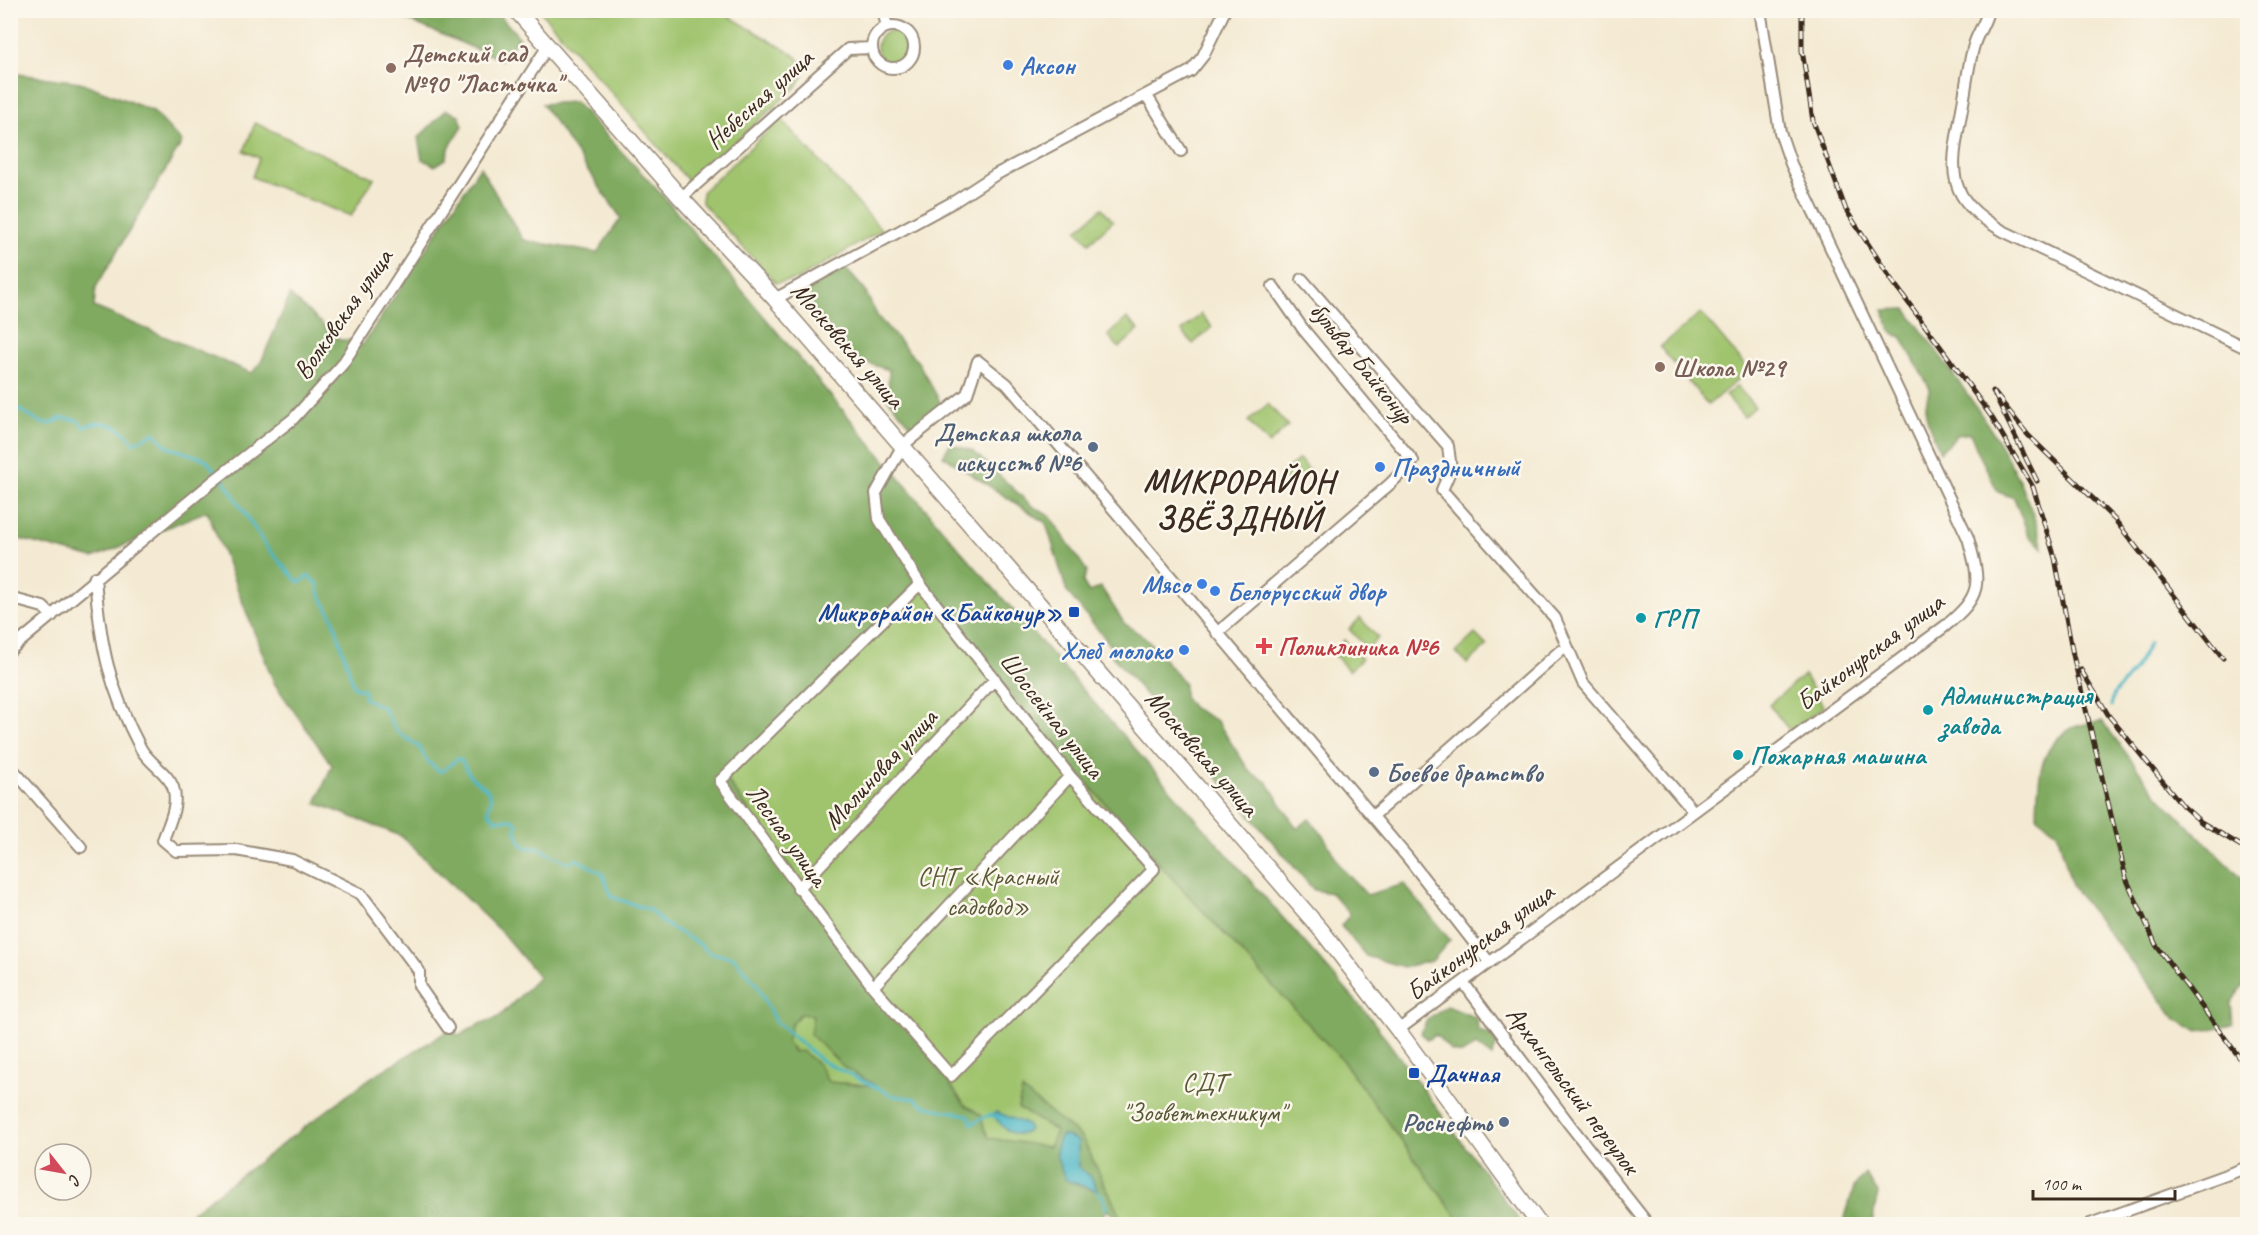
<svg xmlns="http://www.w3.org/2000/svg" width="2258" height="1235" font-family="Caveat,sans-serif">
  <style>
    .green { fill: #a0c46e; stroke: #6e7746; stroke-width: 1.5 }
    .forest { fill: #80aa61; stroke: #5e6a40; stroke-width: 1.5; fill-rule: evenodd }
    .water { fill: #49b6c5; stroke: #427072; stroke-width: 1.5 }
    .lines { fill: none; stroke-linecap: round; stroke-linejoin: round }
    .stream { stroke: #49b6c5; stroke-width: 3 }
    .minor-casing { stroke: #988a78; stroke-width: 14 }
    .primary-casing { stroke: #988a78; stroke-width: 18 }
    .minor { stroke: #fff; stroke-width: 10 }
    .primary { stroke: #fff; stroke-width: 15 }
    .rail-casing { stroke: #3b2a1e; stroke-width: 5 }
    .rail { stroke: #fbf7ec; stroke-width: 3; stroke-dasharray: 9; stroke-linecap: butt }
    .shop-dot { fill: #3f7fe0; stroke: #fbf7ec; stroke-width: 2 }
    .education-dot { fill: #8d6e63; stroke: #fbf7ec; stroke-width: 2 }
    .service-dot { fill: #5c6f8a; stroke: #fbf7ec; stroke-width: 2 }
    .transit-dot { fill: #1a4fb4; stroke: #fbf7ec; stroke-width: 2 }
    .culture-dot { fill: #0f9aa8; stroke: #fbf7ec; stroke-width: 2 }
    .health-dot { fill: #e0444e; stroke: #fbf7ec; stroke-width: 2 }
    .labels { text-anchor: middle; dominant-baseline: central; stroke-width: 5; stroke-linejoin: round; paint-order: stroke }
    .education-label { font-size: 26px; font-weight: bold; fill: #785e54; stroke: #fbf7ec; text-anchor: start }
    .shop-label { font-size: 26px; font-weight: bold; fill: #366cbe; stroke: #fbf7ec; text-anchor: start }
    .street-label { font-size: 26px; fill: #3b2a1e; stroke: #fbf7ec }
    .service-label { font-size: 26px; font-weight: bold; fill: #4e5e75; stroke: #fbf7ec; text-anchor: end }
    .transit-label { font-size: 26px; font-weight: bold; fill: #164399; stroke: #fbf7ec; text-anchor: end }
    .culture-label { font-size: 26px; font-weight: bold; fill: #0d838f; stroke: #fbf7ec; text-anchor: start }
    .health-label { font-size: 26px; font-weight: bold; fill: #be3a42; stroke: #fbf7ec; text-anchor: start }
    .park-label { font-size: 26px; fill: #595836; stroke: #fbf7ec }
    .district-label { font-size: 32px; font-weight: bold; letter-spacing: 1.5px; fill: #3b2a1e; stroke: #fbf7ec }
  </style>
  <rect width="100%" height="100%" fill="#fbf7ec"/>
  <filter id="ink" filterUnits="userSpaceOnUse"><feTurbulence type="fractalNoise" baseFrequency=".0167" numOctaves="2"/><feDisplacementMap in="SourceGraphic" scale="12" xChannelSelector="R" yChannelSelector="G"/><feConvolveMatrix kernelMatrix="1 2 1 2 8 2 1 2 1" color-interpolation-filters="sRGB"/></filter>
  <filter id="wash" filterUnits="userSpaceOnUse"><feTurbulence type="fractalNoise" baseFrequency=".008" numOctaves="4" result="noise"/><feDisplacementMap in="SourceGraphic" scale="24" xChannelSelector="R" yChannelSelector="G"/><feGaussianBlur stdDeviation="1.35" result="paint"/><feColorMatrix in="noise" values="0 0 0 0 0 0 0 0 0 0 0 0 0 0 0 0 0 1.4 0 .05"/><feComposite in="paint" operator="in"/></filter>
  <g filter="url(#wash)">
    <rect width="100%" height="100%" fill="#f4ead3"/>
    <!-- green -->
    <path class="green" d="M540 11H720L793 54 804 65V75L797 86 690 183Z
      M877 47a16 16 0 1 1 32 0a16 16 0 1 1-32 0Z
      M781 119 882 230 798 279 776 283 702 203V192Z
      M255 123 374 178 351 216 252 177 259 158 244 151Z
      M1102 208 1113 221 1089 243 1077 230Z
      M1701 313 1749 370 1708 405 1660 347Z
      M1201 314 1212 327 1193 344 1182 331Z
      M1127 318 1139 330 1119 348 1108 335Z
      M1737 386 1755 407 1744 417 1726 395Z
      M1268 404 1288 426 1269 444 1248 421Z
      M1299 459 1311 472 1291 489 1280 476Z
      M923 579 1040 730 1159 864 1343 1061 1462 1224H1124L1082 1138 1022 1091 1018 1108 1056 1131 1049 1148 989 1138 984 1128 981 1115 964 1104 726 779Z
      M1360 618 1378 638 1367 649 1349 629Z
      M1475 634 1487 646 1467 664 1456 652Z
      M1344 640 1362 659 1349 671 1332 652Z
      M1804 675 1824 707 1790 731 1769 705Z
      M800 1014 813 1015C832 1060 835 1062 878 1086L828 1082C815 1055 800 1064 787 1041L791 1025Z"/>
    <!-- forest -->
    <path class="forest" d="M386 11H496L519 37 502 60Z
      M10 73 80 82 153 111 182 142 96 287 94 307 252 373 261 362 290 295 340 340H353L362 346 480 167 523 240 597 253 621 218 542 104 575 102 663 196 955 544 1369 1016 1522 1224H1462L1343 1061 1159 864 1040 730 923 580 726 779 964 1104 981 1115 984 1128 989 1138 1049 1147 1056 1131 1018 1108 1022 1090 1082 1138 1124 1224H1117V1217L1106 1210 1100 1224H208L192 1212 370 1078 451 1029 459 1036 479 1024 499 1017 539 977 502 933 401 836 316 803 332 765 274 683 207 511 93 558 11 537ZM800 1014 813 1015 810 1034 845 1068 876 1086 828 1082 820 1066 802 1051 793 1052 787 1041 791 1025ZM1078 1141V1167L1091 1177 1097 1191 1066 1180Z
      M446 110 459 115 463 126 450 146 446 159 435 166 422 159 418 138Z
      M845 268 864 289 878 317 918 362 942 405 914 429 888 399 889 370 858 360 836 343 793 295Z
      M1906 309C1960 384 2021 457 2043 548L2029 536 2014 498 1998 492 1976 448 1971 433 1957 435 1940 452C1930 427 1920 415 1930 389L1901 337 1891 332 1883 310Z
      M950 444 973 451 1032 506 1050 516 1087 571 1083 582 1089 592 1101 587 1124 623 1147 639 1184 683V697L1193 708 1217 721 1250 772 1267 782 1297 829 1309 819 1323 835 1340 866 1367 895 1404 884 1450 940 1432 961 1404 967 1366 956 1341 926 1350 914 1331 893 1314 890 1112 656 1109 643 1067 592 1046 523 943 456Z
      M2102 721 2159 797 2247 883V980L2231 1003 2233 1024 2198 1032 2176 1019 2072 886 2057 832 2037 817C2038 783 2037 749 2070 729 2078 724 2092 723 2102 721Z
      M1447 1006 1477 1018 1478 1030 1499 1038 1492 1057 1476 1045 1462 1054 1451 1051 1436 1035 1427 1040 1421 1033 1427 1020Z
      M1865 1173 1878 1193 1872 1224H1843L1854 1187Z"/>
    <!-- water -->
    <path class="water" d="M997 1112 1028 1125 1029 1130C1014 1141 1003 1128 994 1116V1113Z
      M1061 1136H1067L1078 1141V1167L1091 1177 1098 1191 1066 1180C1059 1165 1051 1151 1061 1136Z"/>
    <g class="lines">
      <!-- stream -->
      <path class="stream" d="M10 402 13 407C31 412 42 434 61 418L77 420 84 427C106 418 121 426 134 443L154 433 168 447 205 459 218 474
        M223 479 265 545 297 581 301 582 308 576 318 584 319 593 333 618 354 687 364 690V698L384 708 395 730 419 747 428 762 439 771H443L457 759 461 760 471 777 487 789 491 798 488 811 496 820 512 819 517 823 516 832 522 845 528 848H541L545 852 569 863 576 859 602 873 612 897 650 910 663 923 701 945 709 953 733 957 757 985 775 1021 822 1061 894 1096 916 1099C924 1111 954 1110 969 1116L972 1124 989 1115 996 1117
        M2111 706 2114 694 2135 669 2149 643
        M1097 1191 1104 1198 1106 1209"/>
    </g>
  </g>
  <g filter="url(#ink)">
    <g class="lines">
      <defs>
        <path id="minor" d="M883 10 887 27
          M1988 10C1986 23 1977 33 1974 45 1968 65 1966 88 1962 109 1951 169 1942 196 2003 231L2248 349
          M872 47a21 21 0 1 1 42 0a21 21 0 1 1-42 0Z
          M1147 96 1181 151
          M681 198 848 49 872 48
          M1302 279 1448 446 1451 469 1442 490 1555 618 1583 683 1693 811
          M775 299 955 201 995 175 1191 71 1203 56 1225 10
          M95 577C100 645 109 688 141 749 149 763 168 773 173 787 179 805 169 823 163 840L176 851 236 850 292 860 361 894 419 971V986L448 1028
          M920 584 720 781 873 987 951 1076 1154 869 1070 776 920 584 879 519 876 493 903 445 967 394 978 361 1007 384 1127 525 1408 858 1489 962
          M10 598 43 607 52 616
          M1217 633 1390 484 1413 461 1303 329 1273 286
          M10 650 211 483 293 419 342 365 548 46
          M10 766 81 847
          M1373 816 1560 651
          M798 889 995 679
          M1463 982 1570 1125 1648 1224
          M873 987 1070 776
          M1398 1030 1944 627C1983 595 1981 584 1968 538L1791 164 1780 132 1760 10
          M2090 1224 2248 1167"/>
        <path id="primary" d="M516 10 681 198 775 299 1322 931 1398 1030 1539 1224"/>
      </defs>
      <!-- minor casing -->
      <use href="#minor" class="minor-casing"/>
      <!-- primary casing -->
      <use href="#primary" class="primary-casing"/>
      <!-- minor -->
      <use href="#minor" class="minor"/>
      <!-- primary -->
      <use href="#primary" class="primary"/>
      <defs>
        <path id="rail" d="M1802 10V50L1813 121 1846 210 1891 279 1991 416 2033 487 2055 558 2073 655 2126 878 2156 945 2248 1069
          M2037 481 1993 391 2028 435 2115 520 2223 658
          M2081 670 2109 716 2183 806 2201 822 2248 850"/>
      </defs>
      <!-- rail casing -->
      <use href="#rail" class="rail-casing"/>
      <!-- rail -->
      <use href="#rail" class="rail"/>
    </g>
  </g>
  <!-- markers -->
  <g class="shop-dot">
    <circle cx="1008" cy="65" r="6"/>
    <circle cx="1380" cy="467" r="6"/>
    <circle cx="1202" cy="584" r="6"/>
    <circle cx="1215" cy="591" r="6"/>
    <circle cx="1184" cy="650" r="6"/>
  </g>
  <g class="education-dot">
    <circle cx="391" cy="68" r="6"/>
    <circle cx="1660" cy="367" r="6"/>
  </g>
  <g class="service-dot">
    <circle cx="1093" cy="447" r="6"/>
    <circle cx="1374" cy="772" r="6"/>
    <circle cx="1504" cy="1122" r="6"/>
  </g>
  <g class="transit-dot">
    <rect x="1068" y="606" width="12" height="12" rx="3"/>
    <rect x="1408" y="1067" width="12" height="12" rx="3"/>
  </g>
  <g class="culture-dot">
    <circle cx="1641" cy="618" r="6"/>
    <circle cx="1928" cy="710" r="6"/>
    <circle cx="1738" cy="755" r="6"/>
  </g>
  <path class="health-dot" d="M1261 637h6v6h6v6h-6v6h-6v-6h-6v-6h6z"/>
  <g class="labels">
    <!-- education labels -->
    <g class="education-label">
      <text x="403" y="53">Детский сад<tspan x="403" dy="30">№90 "Ласточка"</tspan></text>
      <text x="1672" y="367">Школа №29</text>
    </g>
    <!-- shop labels -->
    <g class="shop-label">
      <text x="1020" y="65">Аксон</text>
      <text x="1392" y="467">Праздничный</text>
      <text x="1190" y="584" text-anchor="end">Мясо</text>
      <text x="1227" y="591">Белорусский двор</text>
      <text x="1172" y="650" text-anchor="end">Хлеб молоко</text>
    </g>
    <!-- street labels -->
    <g class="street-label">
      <text transform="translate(759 99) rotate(-42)">Небесная улица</text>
      <text transform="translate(343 314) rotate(-55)">Волковская улица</text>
      <text transform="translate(848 345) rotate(49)">Московская улица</text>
      <text transform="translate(1362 363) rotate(51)">бульвар Байконур</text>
      <text transform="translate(1870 652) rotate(-37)">Байконурская улица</text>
      <text transform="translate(1052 715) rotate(52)">Шоссейная улица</text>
      <text transform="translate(1202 753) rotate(49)">Московская улица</text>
      <text transform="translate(880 769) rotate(-47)">Малиновая улица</text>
      <text transform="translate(787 835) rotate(54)">Лесная улица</text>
      <text transform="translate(1480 942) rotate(-37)">Байконурская улица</text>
      <text transform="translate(1573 1090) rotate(53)">Архангельский переулок</text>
    </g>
    <!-- service labels -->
    <g class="service-label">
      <text x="1081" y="432">Детская школа<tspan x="1081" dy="30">искусств №6</tspan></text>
      <text x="1386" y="772" text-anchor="start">Боевое братство</text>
      <text x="1492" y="1122">Роснефть</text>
    </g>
    <!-- transit labels -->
    <g class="transit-label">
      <text x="1062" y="612">Микрорайон «Байконур»</text>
      <text x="1426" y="1073" text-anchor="start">Дачная</text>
    </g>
    <!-- culture labels -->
    <g class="culture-label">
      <text x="1653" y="618">ГРП</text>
      <text x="1940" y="695">Администрация<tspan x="1940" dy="30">завода</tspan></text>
      <text x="1750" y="755">Пожарная машина</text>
    </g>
    <!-- health labels -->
    <g class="health-label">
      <text x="1278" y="646">Поликлиника №6</text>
    </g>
    <!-- park labels -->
    <g class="park-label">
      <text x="988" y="876">СНТ «Красный<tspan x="988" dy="30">садовод»</tspan></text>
      <text x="1204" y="1082">СДТ<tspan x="1204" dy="30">"Зооветтехникум"</tspan></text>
    </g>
    <!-- district labels -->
    <g class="district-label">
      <text x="1239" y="481">МИКРОРАЙОН<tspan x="1239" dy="37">ЗВЁЗДНЫЙ</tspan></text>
    </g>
  </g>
  <!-- margin -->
  <rect width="2258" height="1235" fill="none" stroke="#fbf7ec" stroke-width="36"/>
  <!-- north arrow -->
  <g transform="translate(63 1172) rotate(121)"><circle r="28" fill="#fbf7ec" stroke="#aea59a" stroke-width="1.5"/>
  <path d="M0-4.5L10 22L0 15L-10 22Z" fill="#d1495b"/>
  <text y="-9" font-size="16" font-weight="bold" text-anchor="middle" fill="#3b2a1e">С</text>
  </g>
  <!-- scale -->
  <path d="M2033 1190v9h142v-9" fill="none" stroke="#3b2a1e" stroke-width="3"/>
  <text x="2042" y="1190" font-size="18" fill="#3b2a1e" stroke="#fbf7ec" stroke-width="4.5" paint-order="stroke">100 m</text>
</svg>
